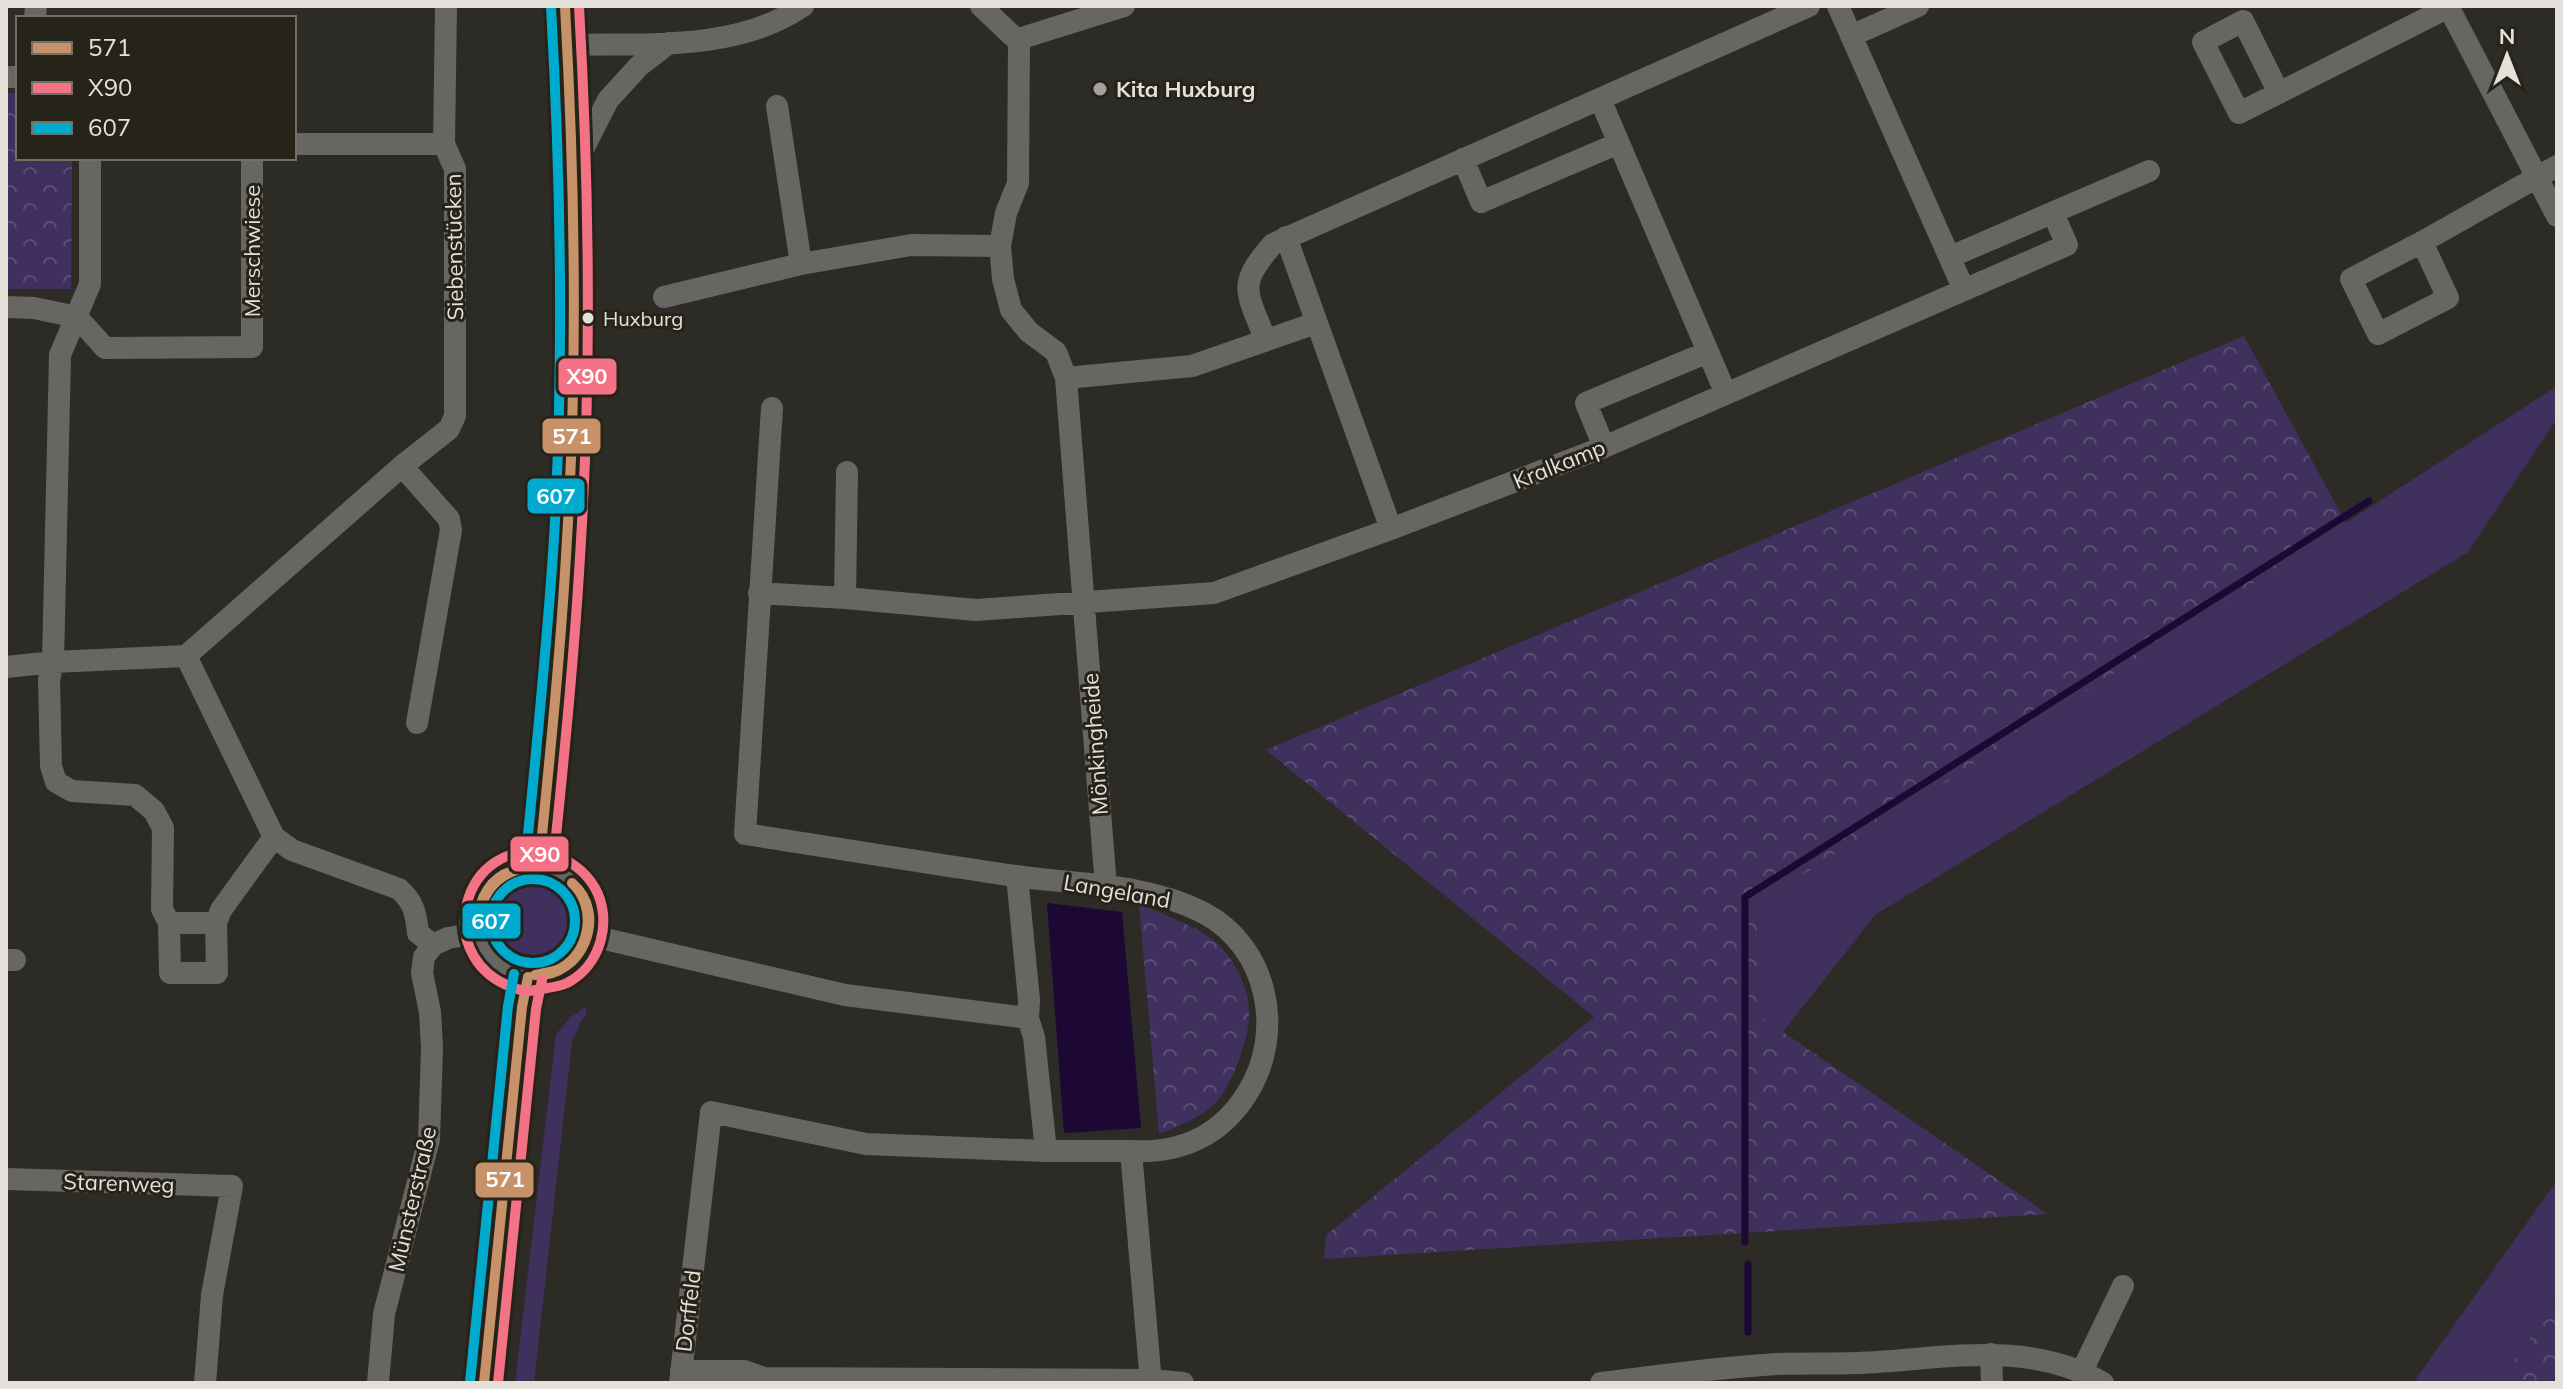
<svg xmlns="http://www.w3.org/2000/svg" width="2563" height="1389" font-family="Mulish,sans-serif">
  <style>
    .grass { fill: #40305d }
    .forest { fill: url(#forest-crowns) }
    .water { fill: #1c0735 }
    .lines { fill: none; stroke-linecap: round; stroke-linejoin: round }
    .stream { stroke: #1c0735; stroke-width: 7 }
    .minor { stroke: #676663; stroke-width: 22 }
    .primary { stroke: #686662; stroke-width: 34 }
    .bus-1-casing { stroke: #262318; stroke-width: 16 }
    .bus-2-casing { stroke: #262318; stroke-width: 16 }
    .bus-3-casing { stroke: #262318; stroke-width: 16 }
    .bus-1 { stroke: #c7916a; stroke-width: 10 }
    .bus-2 { stroke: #f37286; stroke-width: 10 }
    .bus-3 { stroke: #00a9ce; stroke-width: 10 }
    .poi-dot { fill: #a3a19b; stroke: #262318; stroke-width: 3 }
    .bus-dot { fill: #e3e1da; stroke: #262318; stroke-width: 3 }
    .labels { text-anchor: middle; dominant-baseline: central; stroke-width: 6; stroke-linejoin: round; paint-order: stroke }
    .bus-label { font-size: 20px; fill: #e3e1da; stroke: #262318; text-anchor: start }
    .poi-label { font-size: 22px; font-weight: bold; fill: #e3e1da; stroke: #262318; text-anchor: start }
    .street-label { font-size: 22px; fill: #e3e1da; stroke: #262318 }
    .line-badge { stroke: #262318; stroke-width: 3 }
    .badge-label { font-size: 22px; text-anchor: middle; font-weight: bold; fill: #fff }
  </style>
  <defs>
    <pattern id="forest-crowns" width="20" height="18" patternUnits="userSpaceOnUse" patternTransform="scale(2)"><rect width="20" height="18" fill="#40305d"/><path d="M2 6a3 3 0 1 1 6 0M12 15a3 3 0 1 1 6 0" fill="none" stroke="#5b4e74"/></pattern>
  </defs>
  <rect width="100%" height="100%" fill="#2c2b26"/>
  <!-- grass -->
  <path class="grass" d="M2557 386V419L2468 552 1875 915 1783 1032 1757 1014 1759 903Z
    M491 920a42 42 0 1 1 84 0a42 42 0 1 1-84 0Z
    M585 1007 587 1014 581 1021 572 1042 534 1383H515L556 1034 571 1017Z
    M2557 1180V1300L2498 1383H2413Z"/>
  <!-- forest -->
  <path class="forest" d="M6 93H18V158H72L71 289H6Z
    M2244 336 2346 523 1759 903 1757 1014 2048 1214 1324 1259 1326 1235 1594 1017 1266 750Z
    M1139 904C1164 914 1190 924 1212 939 1231 954 1248 984 1249 1008 1251 1034 1234 1081 1217 1101 1202 1118 1180 1125 1159 1134Z
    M2557 1300V1383H2498Z"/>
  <!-- water -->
  <path class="water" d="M1047 903 1122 912 1141 1128 1064 1133Z"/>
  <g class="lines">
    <!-- stream -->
    <path class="stream" d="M1745 1242V897L2369 501
      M1748 1264V1332"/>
    <!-- minor -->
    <path class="minor" d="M981 6 1019 42
      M1838 6 1964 290
      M2448 6 2557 216
      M35 18 36 6
      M1851 36 1918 6
      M567 45C644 43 736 52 803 6
      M6 77H18
      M2279 93 2243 21 2203 42 2239 113 2451 6
      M1600 99 1726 394
      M777 106 801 264
      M294 144H444
      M90 158V284L60 355 53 662 49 680 51 766 56 782 72 791 135 795 154 811 163 828 162 909 169 923H216L217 973H170L169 923
      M1463 159 1481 202 1619 143
      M576 163 608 100 639 66 669 43
      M1286 237 1391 529
      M2422 242 2448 298 2378 334 2351 279 2422 242 2557 166
      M1950 257 2149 171
      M664 297 801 264 911 245 1000 246
      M6 307 34 308 77 317 105 348 252 347V158
      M1265 339C1247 291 1236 286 1273 244L1809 6
      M1066 378 1192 366 1316 323
      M772 408 745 834C835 848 925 863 1015 876 1077 885 1147 883 1204 913 1268 947 1285 1032 1248 1092 1222 1135 1181 1154 1131 1151
      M1604 447 1586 403 1708 352
      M402 466 449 519 451 530 417 723
      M759 593 845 598 976 610 1214 593 1391 529 1604 447 2067 245 2053 213
      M845 598 847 472
      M186 656 274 837 292 850 399 889C414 902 416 914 418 933L433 945 424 957 422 973 430 1012 432 1048 429 1139 384 1314 378 1383
      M6 667 53 662 186 656 402 466 449 429 455 416V169L444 144 446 6
      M1017 876 1029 1000 1028 1018 1034 1037 1046 1151
      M1106 887 1066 378 1056 352 1029 332 1011 310 1003 279 1000 246 1006 213 1018 183 1019 42 1025 37 1124 6
      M216 923 221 910 274 837
      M588 935 845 995 1028 1018
      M433 945 448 938 478 933
      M6 960H15
      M6 1179 232 1186 212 1295 205 1383
      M1991 1354 1992 1383
      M681 1371H744L764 1378 1151 1380 1183 1383
      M2082 1371 2123 1286
      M680 1383 711 1112 866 1144 1046 1151H1131L1151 1383
      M1601 1383C1660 1376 1719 1367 1778 1364 1804 1363 1831 1364 1857 1363 1940 1360 2027 1338 2103 1383"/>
    <!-- primary -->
    <path class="primary" d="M539 865C547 781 558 696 563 612 577 412 578 206 565 6
      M477 921a56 56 0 1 1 112 0a56 56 0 1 1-112 0Z
      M484 1383 522 1007 528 977"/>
    <defs>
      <path id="bus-1" d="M539 865C550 756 561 648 567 539 578 361 575 184 565 6
        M478 923C478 899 491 875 517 870
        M478 923C480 899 492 878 517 870
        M535 975C582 978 609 914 572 883
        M535 975C543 973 554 972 561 968 590 952 598 907 572 883
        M484 1383 522 1007 528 977"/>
      <path id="bus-2" d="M553 866C564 758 575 649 581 540 592 362 589 184 579 6
        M525 991C424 968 461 829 553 855 570 860 586 872 595 888 613 920 601 966 567 983 556 988 543 988 531 991
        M498 1383 536 1009 542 980"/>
      <path id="bus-3" d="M525 864C536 755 547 647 554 538 564 361 561 184 551 7
        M491 921a42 42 0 1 1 84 0a42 42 0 1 1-84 0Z
        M470 1382 508 1006 514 974"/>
    </defs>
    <!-- bus-1 casing -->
    <use href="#bus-1" class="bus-1-casing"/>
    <!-- bus-2 casing -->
    <use href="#bus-2" class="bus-2-casing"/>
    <!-- bus-3 casing -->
    <use href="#bus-3" class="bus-3-casing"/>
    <!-- bus-1 -->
    <use href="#bus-1" class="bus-1"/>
    <!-- bus-2 -->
    <use href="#bus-2" class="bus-2"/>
    <!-- bus-3 -->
    <use href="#bus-3" class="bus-3"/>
  </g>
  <!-- markers -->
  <circle class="poi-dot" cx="1100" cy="89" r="8"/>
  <circle class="bus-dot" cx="588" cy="318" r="7"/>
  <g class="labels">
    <!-- bus labels -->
    <g class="bus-label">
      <text x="603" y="318">Huxburg</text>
    </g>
    <!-- poi labels -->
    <g class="poi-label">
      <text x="1116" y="89">Kita Huxburg</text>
    </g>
    <!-- street labels -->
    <g class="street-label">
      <text transform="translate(454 247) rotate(-91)">Siebenstücken</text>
      <text transform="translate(252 251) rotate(-90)">Merschwiese</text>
      <text transform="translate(1559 464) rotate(-22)">Kralkamp</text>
      <text transform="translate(1095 744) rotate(-94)">Mönkingheide</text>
      <text transform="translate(1117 891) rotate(10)">Langeland</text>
      <text transform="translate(119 1183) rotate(2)">Starenweg</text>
      <text transform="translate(412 1199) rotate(-77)">Münsterstraße</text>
      <text transform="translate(688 1311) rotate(-83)">Dorffeld</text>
    </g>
  </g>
  <g class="line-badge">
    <rect x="557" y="357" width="61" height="39" rx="8" fill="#f37286"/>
    <rect x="541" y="417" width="61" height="38" rx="8" fill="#c7916a"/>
    <rect x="526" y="477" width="60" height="38" rx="8" fill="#00a9ce"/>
    <rect x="509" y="835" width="61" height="38" rx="8" fill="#f37286"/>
    <rect x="461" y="902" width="61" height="38" rx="8" fill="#00a9ce"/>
    <rect x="474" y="1161" width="61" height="38" rx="8" fill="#c7916a"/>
  </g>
  <g class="badge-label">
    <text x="587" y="384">X90</text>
    <text x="572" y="444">571</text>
    <text x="556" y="504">607</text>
    <text x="540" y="862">X90</text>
    <text x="491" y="929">607</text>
    <text x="505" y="1187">571</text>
  </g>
  <!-- border -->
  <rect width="2563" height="1389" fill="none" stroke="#e3e1da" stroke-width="16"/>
  <!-- legend -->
  <rect x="16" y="16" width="280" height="144" fill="#262318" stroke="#726f66" stroke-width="2"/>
  <rect x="32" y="42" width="40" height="12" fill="#c7916a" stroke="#726f66" stroke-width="2"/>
  <text x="88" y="56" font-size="24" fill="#e3e1da">571</text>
  <rect x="32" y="82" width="40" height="12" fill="#f37286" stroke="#726f66" stroke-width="2"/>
  <text x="88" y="96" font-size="24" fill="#e3e1da">X90</text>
  <rect x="32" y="122" width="40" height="12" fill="#00a9ce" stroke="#726f66" stroke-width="2"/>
  <text x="88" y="136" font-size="24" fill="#e3e1da">607</text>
  <!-- north arrow -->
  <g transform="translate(2507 56)" stroke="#262318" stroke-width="6" paint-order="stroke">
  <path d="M0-6L14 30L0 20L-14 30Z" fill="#e3e1da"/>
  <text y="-12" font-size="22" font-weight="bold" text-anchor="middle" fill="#e3e1da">N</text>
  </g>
</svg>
